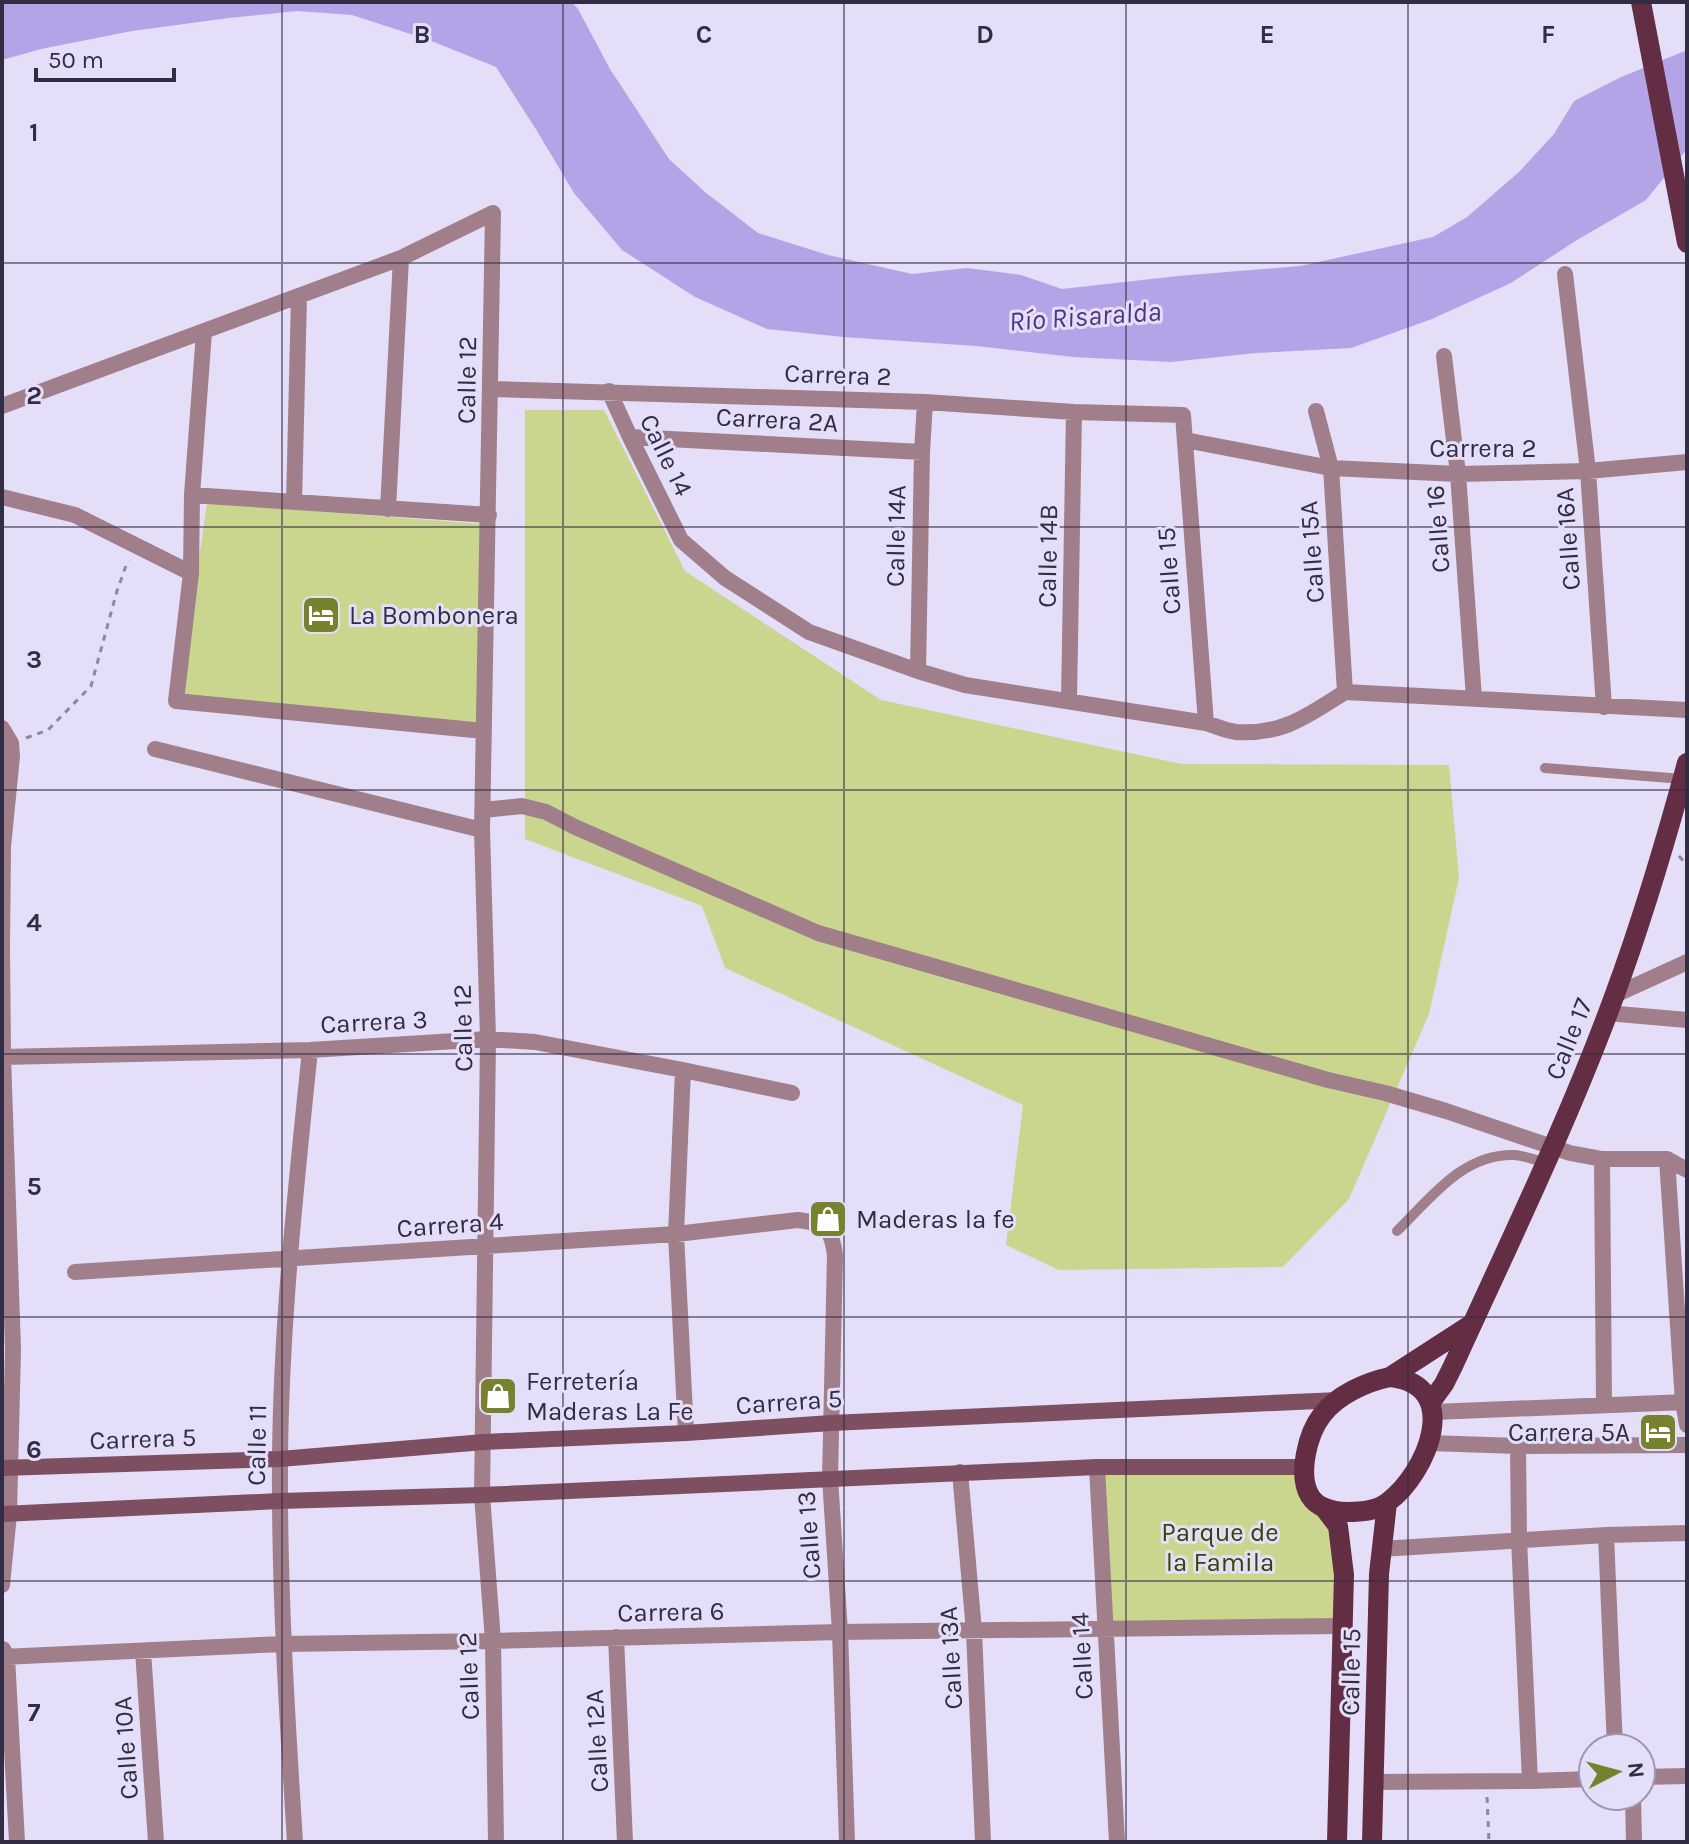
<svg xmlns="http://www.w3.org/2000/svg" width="1689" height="1844" font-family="Karla,sans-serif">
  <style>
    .green { fill: #cad68e }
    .water { fill: #b5a3e7 }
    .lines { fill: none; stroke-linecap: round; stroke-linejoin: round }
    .path { stroke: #8d87a1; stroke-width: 3; stroke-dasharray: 6 6; stroke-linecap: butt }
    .lane { stroke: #a07e8a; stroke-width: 10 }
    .street { stroke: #a07e8a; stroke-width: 16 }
    .secondary { stroke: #7d4f60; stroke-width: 16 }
    .primary { stroke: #632d43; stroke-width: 20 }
    .grid { fill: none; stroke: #332c45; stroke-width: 2; stroke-opacity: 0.55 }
    .labels { text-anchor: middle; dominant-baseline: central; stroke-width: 6; stroke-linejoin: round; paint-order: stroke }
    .street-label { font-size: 26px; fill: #332c45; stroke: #e4def9 }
    .poi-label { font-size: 26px; fill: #332c45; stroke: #e4def9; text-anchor: start }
    .park-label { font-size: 26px; fill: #3a4107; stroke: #e4def9 }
    .water-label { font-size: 28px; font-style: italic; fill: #503483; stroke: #e4def9 }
    .grid-label { font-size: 26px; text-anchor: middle; font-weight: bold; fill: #332c45; stroke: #e4def9; stroke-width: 6; stroke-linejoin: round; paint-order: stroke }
  </style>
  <rect width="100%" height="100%" fill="#e4def9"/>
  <!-- green -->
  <path class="green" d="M525 410H604L685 571 881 700 1182 764 1449 765 1459 878 1429 1014 1349 1199 1283 1267 1059 1270 1006 1245 1023 1105 725 968 702 906 525 839Z
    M207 503 482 524V727L179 697Z
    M1097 1467H1305L1334 1519 1342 1626 1104 1628Z"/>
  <!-- water -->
  <path class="water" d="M2 2H572L578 9 610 69 669 159 705 192 758 233 828 255 912 274 967 268 1021 275 1062 289 1178 276 1300 266 1433 237 1467 217 1519 172 1554 134 1574 101 1619 78 1687 50V149L1646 200 1577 240 1511 283 1432 319 1351 348 1256 353 1171 362 1073 357 976 346 843 337 767 329 695 297 622 250 574 193 537 131 496 67 429 40 352 15 297 11 229 18 132 31 41 49 2 60Z"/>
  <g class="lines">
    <!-- path -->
    <path class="path" d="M26 738 48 730 91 686 117 591 128 560
      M1679 856 1687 865
      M1487 1797 1489 1842"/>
    <!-- lane -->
    <path class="lane" d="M1545 768 1683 779
      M1397 1231C1431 1198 1463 1153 1515 1155 1525 1156 1536 1160 1546 1163"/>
    <!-- street -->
    <path class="street" d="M1565 274 1588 471 1604 707
      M204 332 192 495 191 573 176 701 484 731
      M1444 356 1458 474 1474 698
      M491 389 925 402 1074 412 1183 415 1206 723
      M609 391 630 437 681 540 725 578 809 632 918 671 965 685 1206 723C1215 726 1226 731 1236 732 1283 735 1307 716 1345 692L1687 710
      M2 406 401 258 493 213 482 830 488 1039 482 1495 493 1641 496 1842
      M1316 411 1331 468 1345 692
      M630 437 922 452
      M1185 440 1331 468 1458 474 1588 471 1687 462
      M192 495 489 515
      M2 497 75 515 191 573
      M294 502 299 297
      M388 509 401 258
      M918 671 922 452 925 402
      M1069 700 1074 412
      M2 728 11 743 12 756 3 847 2 946 3 1057 13 1349 9 1514 2 1585
      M155 749 482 830
      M483 810 522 806 546 812 575 827 818 933 1328 1080 1385 1093 1446 1111 1570 1153 1602 1159H1667L1687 1170
      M1615 995 1687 962
      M1607 1013 1687 1020
      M2 1057 310 1050 488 1039 535 1042 683 1070 792 1093
      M683 1070 676 1234 686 1433
      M1602 1159 1604 1405
      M1667 1159 1683 1402 1687 1425
      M75 1272 676 1234 798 1220C825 1223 832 1228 835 1256L830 1478 840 1632 847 1842
      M1433 1412 1687 1402
      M1429 1443 1518 1446 1687 1445
      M1518 1446 1519 1539 1530 1781
      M1097 1467 1117 1842
      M960 1472 974 1631 983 1842
      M1606 1535 1615 1748
      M1381 1549 1606 1535 1687 1533
      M616 1637 625 1842
      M3 1649 7 1657 17 1842
      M143 1651 156 1842
      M2 1657 283 1644 493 1641 840 1632 1342 1626
      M1641 1777 1687 1776
      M1375 1782 1530 1781 1593 1779
      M1633 1796 1634 1842
      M295 1842C287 1715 279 1588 280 1460 281 1323 296 1186 310 1050"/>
    <!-- secondary -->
    <path class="secondary" d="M2 1468 280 1459 484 1442 686 1433 831 1423 1339 1400
      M2 1514 280 1501 482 1495 1097 1467H1305"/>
    <!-- primary -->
    <path class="primary" d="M1641 2 1687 243
      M1390 1377C1464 1385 1427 1473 1388 1502 1377 1511 1361 1512 1347 1512 1334 1512 1317 1508 1310 1496 1297 1474 1308 1433 1322 1415 1337 1395 1366 1382 1390 1377Z
      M1390 1377 1472 1324
      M1431 1402 1444 1384 1453 1366C1509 1243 1569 1120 1615 994 1643 918 1666 840 1687 763
      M1325 1509 1338 1526 1344 1575 1337 1842
      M1372 1842 1379 1574 1387 1503"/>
  </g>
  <!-- grid -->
  <path class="grid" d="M282 2V1842M563 2V1842M844 2V1842M1126 2V1842M1408 2V1842M2 263H1687M2 527H1687M2 790H1687M2 1054H1687M2 1317H1687M2 1581H1687"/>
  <!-- icons -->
  <defs>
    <symbol id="hotel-square" viewBox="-11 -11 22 22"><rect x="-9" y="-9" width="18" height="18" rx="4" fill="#77822f" stroke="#e4def9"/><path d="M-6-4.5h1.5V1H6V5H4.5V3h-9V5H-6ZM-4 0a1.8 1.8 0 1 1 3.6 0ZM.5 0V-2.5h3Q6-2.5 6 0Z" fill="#fff"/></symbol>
    <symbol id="shop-square" viewBox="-11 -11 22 22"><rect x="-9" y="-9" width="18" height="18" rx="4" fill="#77822f" stroke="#e4def9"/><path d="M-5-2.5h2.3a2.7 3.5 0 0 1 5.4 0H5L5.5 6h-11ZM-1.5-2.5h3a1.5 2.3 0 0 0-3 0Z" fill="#fff"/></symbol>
  </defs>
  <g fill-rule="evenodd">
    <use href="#hotel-square" x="299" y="593" width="44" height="44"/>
    <use href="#shop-square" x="806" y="1197" width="44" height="44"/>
    <use href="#shop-square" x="476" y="1374" width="44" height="44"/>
    <use href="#hotel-square" x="1636" y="1410" width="44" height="44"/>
  </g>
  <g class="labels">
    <!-- street labels -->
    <g class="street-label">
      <text transform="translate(838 375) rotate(2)">Carrera 2</text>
      <text transform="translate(467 380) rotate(-89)">Calle 12</text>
      <text transform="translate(777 420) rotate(3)">Carrera 2A</text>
      <text x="1483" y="448">Carrera 2</text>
      <text transform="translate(666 455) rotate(64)">Calle 14</text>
      <text transform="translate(1438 529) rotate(-94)">Calle 16</text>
      <text transform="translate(896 536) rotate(-89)">Calle 14A</text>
      <text transform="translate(1568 539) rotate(-94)">Calle 16A</text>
      <text transform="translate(1312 552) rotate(-94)">Calle 15A</text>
      <text transform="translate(1048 556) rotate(-89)">Calle 14B</text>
      <text transform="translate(1169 571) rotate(-94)">Calle 15</text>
      <text transform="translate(374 1022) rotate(-3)">Carrera 3</text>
      <text transform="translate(463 1028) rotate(-91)">Calle 12</text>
      <text transform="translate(1569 1039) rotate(-68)">Calle 17</text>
      <text transform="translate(450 1225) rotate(-4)">Carrera 4</text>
      <text transform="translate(789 1402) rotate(-4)">Carrera 5</text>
      <text transform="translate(143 1439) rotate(-2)">Carrera 5</text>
      <text transform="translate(257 1445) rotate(-89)">Calle 11</text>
      <text transform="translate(809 1535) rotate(-94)">Calle 13</text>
      <text transform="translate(671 1612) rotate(-1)">Carrera 6</text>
      <text transform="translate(1082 1656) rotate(-93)">Calle 14</text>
      <text transform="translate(951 1658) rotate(-93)">Calle 13A</text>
      <text transform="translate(1351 1672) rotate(-89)">Calle 15</text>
      <text transform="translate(469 1676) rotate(-92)">Calle 12</text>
      <text transform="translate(597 1741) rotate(-93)">Calle 12A</text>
      <text transform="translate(126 1748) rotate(-94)">Calle 10A</text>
    </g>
    <!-- poi labels -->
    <g class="poi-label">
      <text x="349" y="615">La Bombonera</text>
      <text x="856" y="1219">Maderas la fe</text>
      <text x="526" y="1381">Ferretería<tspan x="526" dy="30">Maderas La Fe</tspan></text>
      <text x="1630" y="1432" text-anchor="end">Carrera 5A</text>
    </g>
    <!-- park labels -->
    <g class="park-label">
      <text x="1220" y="1532">Parque de<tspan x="1220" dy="30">la Famila</tspan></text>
    </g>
    <!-- water labels -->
    <g class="water-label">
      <text transform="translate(1085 316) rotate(-4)">Río Risaralda</text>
    </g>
  </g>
  <g class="grid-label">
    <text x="422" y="43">B</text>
    <text x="704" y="43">C</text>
    <text x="985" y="43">D</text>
    <text x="1267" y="43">E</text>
    <text x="1548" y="43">F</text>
    <text x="34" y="141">1</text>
    <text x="34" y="404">2</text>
    <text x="34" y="668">3</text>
    <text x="34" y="931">4</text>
    <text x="34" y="1195">5</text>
    <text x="34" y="1458">6</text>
    <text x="34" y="1721">7</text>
  </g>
  <!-- border -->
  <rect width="1689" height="1844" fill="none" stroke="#332c45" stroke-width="8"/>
  <!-- north arrow -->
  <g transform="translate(1617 1772) rotate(84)"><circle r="38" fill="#e4def9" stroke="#9d97b1" stroke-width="2"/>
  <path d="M0-6L14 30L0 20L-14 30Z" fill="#77822f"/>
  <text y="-12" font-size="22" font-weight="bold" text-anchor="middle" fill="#332c45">N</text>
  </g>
  <!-- scale -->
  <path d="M36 68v12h138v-12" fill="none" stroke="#332c45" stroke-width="4"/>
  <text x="48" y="68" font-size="24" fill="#332c45" stroke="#e4def9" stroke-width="6" paint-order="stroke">50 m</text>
</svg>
